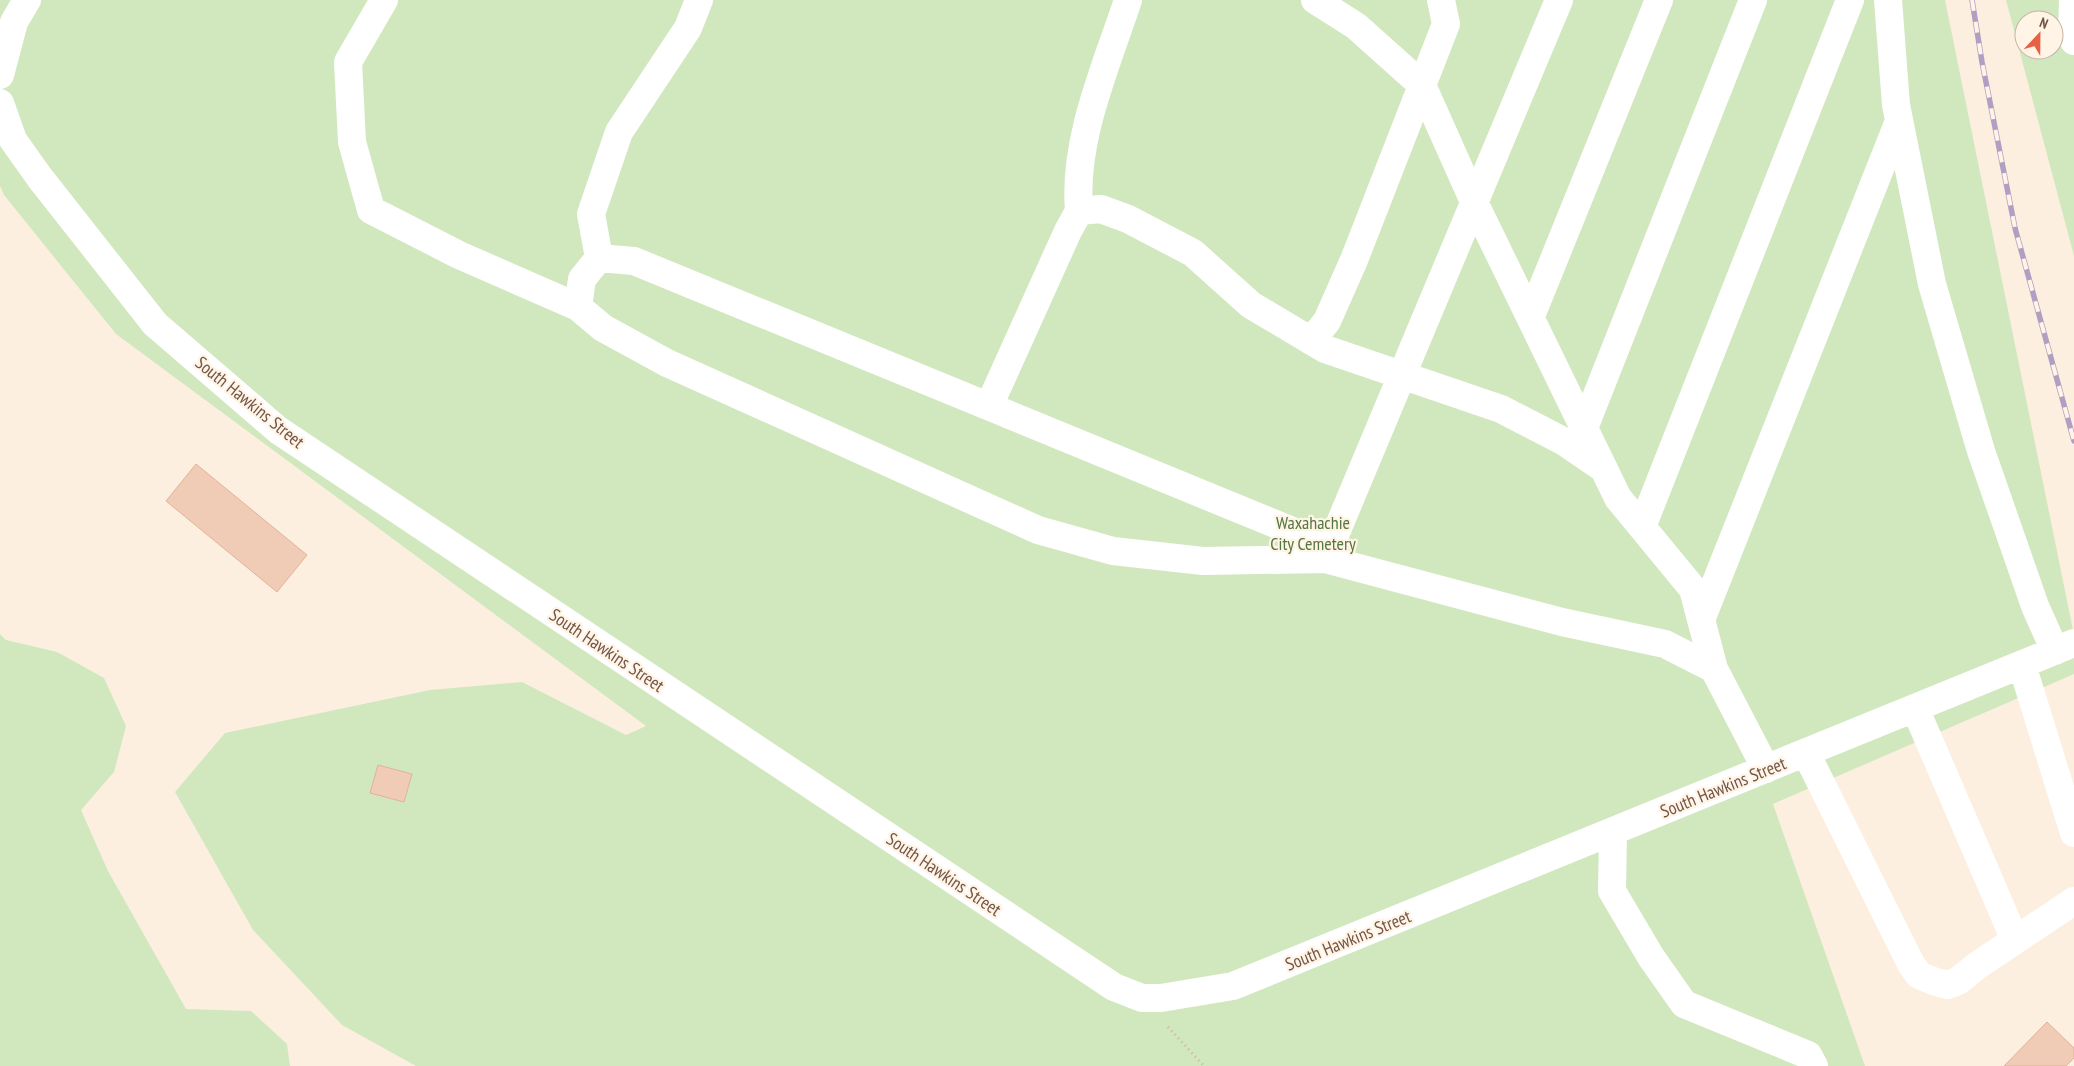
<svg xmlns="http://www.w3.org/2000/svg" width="2074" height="1066" font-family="'PT Sans Narrow',sans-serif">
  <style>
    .green { fill: #d1e8bf; fill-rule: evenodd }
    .building { fill: #f0ccb7; stroke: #e3b298 }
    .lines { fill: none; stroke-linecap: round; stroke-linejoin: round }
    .path { stroke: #d5af9b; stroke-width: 3; stroke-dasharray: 1 4; stroke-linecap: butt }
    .minor { stroke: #fff; stroke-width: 28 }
    .rail-casing { stroke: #b19fc3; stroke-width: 5.5 }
    .rail { stroke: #fff4e5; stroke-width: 4; stroke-dasharray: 11; stroke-linecap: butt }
    .labels { text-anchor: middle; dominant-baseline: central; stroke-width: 4.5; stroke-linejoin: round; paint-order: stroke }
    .street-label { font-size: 18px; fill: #715548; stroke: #fff4e5 }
    .park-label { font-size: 18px; fill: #537740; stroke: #fff4e5 }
  </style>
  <rect width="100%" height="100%" fill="#fcefdf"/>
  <!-- green -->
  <path class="green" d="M0 0H1945L2074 635V674L1773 804 1865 1066H416L342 1025 253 930 175 792 225 733 430 690 522 682 626 735 646 726 116 334 4 195 0 186Z
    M2006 0H2074V256ZM2024 20H2054V50H2024Z
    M0 634 6 640 57 652 104 678 126 726 114 772 81 810 108 871 186 1009 251 1011 287 1044 290 1066H0Z"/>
  <!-- building -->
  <path class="building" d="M196 464 307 555 277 592 166 501Z
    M378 765 412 774 404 802 370 793Z
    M2047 1022 2074 1048V1058L2066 1066H2004Z"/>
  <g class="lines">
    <!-- path -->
    <path class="path" d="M1168 1027 1204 1066"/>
    <!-- minor -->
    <path class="minor" d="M384 0 348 62 352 142 371 210 459 255 578 307 603 328 667 363 1038 530 1113 551 1203 561 1325 559 1562 622 1665 644 1714 669
      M1315 0 1356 26 1422 85 1475 204 1618 498 1693 589 1714 669 1766 769
      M1888 0 1896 105 1932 284 1981 451 2035 606 2055 651
      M2073 0 2072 35 2074 41
      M0 75 14 22 27 0
      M0 103 13 140 40 178 155 324 278 430 1114 987 1142 998H1161L1233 986 2074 643
      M1079 211C1073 139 1106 67 1128 0
      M599 258 591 214 619 132 688 28 699 0
      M578 307 582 279 599 258 634 261 1307 537 1325 559 1559 0
      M1531 316 1659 0
      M1311 341 1327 321 1354 260 1446 24 1441 0
      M989 406 1068 231 1079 211 1101 209 1128 219 1193 253 1251 305 1325 349 1501 409 1563 441 1604 469
      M1584 428 1753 0
      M1642 527 1850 0
      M1701 620 1899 121
      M2022 665 2074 833
      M1915 708 2015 940
      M1806 753 1911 964 1919 975 1933 981 1947 985 1958 981 1978 965 2074 901
      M1613 832 1612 891 1651 957 1684 1004 1808 1055 1814 1066"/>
    <defs>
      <path id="rail" d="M1972 0 1982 62 2015 228 2074 441"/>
    </defs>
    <!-- rail casing -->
    <use href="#rail" class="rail-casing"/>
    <!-- rail -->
    <use href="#rail" class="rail"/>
  </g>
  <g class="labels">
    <!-- street labels -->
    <g class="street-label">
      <text transform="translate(250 402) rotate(39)">South Hawkins Street</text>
      <text transform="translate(607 650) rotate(34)">South Hawkins Street</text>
      <text transform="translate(1723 787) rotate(-22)">South Hawkins Street</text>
      <text transform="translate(944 874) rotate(34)">South Hawkins Street</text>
      <text transform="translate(1348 940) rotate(-22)">South Hawkins Street</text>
    </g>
    <!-- park labels -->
    <g class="park-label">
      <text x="1313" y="522">Waxahachie<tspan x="1313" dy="21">City Cemetery</tspan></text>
    </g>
  </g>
  <!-- north arrow -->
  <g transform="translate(2039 35) rotate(22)"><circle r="24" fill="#fff4e5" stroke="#c6b4a6"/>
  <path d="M0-4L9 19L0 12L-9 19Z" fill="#e56245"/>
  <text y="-8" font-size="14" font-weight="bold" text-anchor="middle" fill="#715548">N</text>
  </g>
</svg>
